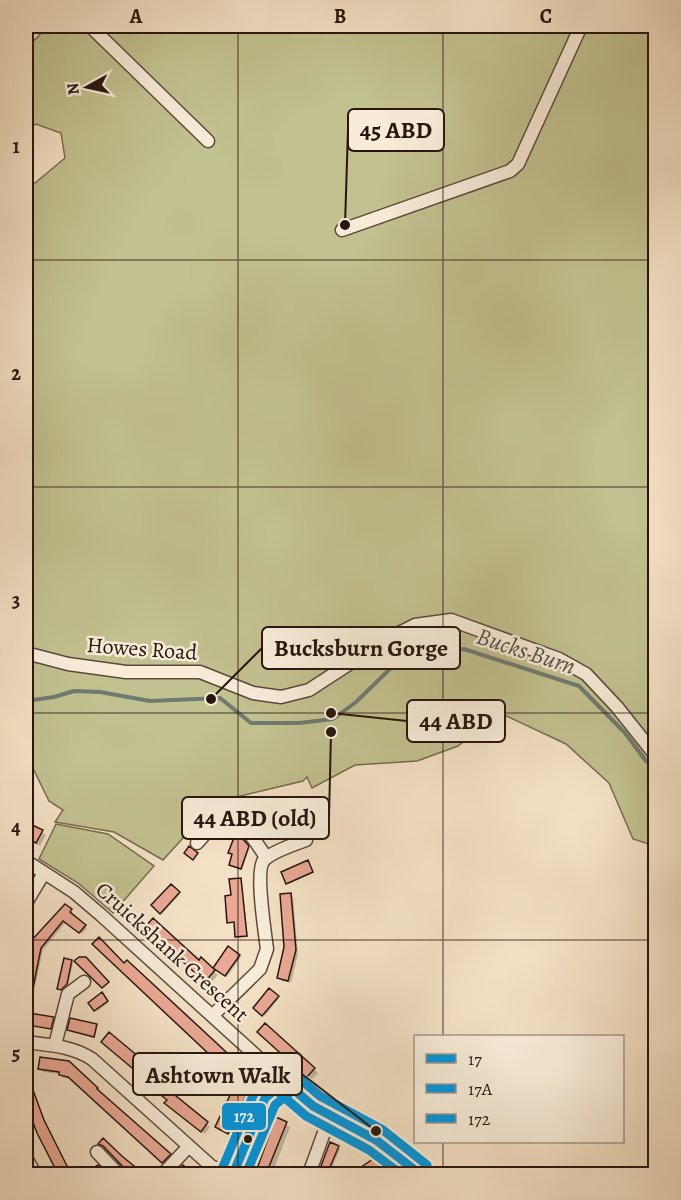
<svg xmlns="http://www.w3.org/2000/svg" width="681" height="1200" font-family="Alegreya,serif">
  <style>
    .green { fill: #c2c190; stroke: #756c4f; stroke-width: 1.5 }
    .shadow { fill: #0003 }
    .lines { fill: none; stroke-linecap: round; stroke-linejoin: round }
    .stream { stroke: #6e7b70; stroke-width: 4 }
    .building { fill: #eba995; stroke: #28160e; stroke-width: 1.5 }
    .minor-casing { stroke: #5b493c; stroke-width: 15 }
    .minor { stroke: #f8ecd9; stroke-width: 12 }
    .bus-1-casing { stroke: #f8ecd9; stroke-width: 14 }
    .bus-2-casing { stroke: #f8ecd9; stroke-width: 14 }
    .bus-3-casing { stroke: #f8ecd9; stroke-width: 14 }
    .bus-1 { stroke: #0295dd; stroke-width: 9 }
    .bus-2 { stroke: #0295dd; stroke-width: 9 }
    .bus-3 { stroke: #0295dd; stroke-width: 9 }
    .grid { fill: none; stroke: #28160e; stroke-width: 1.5; stroke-opacity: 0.55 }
    .bus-dot { fill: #28160e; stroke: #f8ecd9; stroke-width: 2 }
    .labels { text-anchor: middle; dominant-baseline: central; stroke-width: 5; stroke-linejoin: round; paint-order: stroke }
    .street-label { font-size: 22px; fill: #28160e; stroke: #f8ecd9 }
    .water-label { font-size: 24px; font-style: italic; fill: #515147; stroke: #f8ecd9 }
    .leader { fill: none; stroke: #28160e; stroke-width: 2 }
    .callout-dot { fill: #28160e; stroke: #f8ecd9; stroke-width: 2 }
    .callout { fill: #f8ecd9; stroke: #28160e; stroke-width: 2 }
    .callout-label { font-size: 24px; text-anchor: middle; font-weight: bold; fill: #28160e }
    .line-badge { stroke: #f8ecd9; stroke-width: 2 }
    .badge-label { font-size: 16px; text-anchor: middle; font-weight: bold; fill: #fff }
    .neatline { fill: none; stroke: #28160e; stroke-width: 2 }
    .grid-label { font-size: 20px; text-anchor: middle; font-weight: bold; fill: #28160e }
  </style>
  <rect width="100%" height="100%" fill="#f4e1c5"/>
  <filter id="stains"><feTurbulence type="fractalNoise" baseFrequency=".00333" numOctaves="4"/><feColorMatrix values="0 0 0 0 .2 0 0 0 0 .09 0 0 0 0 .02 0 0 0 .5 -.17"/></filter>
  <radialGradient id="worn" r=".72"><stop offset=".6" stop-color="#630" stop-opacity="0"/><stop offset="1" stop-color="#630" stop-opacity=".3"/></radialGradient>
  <!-- green -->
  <path class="green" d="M48 26H655V846L633 839 609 783 566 744 500 713 458 746 417 761 355 765 312 788 307 777 303 781 228 799 189 815 193 827 163 860 114 832 55 822 63 810 49 801 26 754V183H35L65 158 61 133 36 124 26 129V49Z
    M56 824 108 834 154 866 113 913 78 883 39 859Z"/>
  <!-- shadow -->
  <path class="shadow" d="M26 823 46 835 40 846 26 839Z
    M240 838 249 849 242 870 230 864 234 855 230 853Z
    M309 863 313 873 289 884 288 883Z
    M241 880 248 937 238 938 235 923 229 922 232 897Z
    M171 886 180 894 162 914 153 905Z
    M290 894 293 897 298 954 291 983 282 981 279 978 286 947Z
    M65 906 73 913 71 915 87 928 82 934 66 922 43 950 31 1005 26 1004V972L32 943Z
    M147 927 199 962 201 959 218 975 210 984Z
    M94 944 124 965 127 962 239 1067 233 1074Z
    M239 956 241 957 227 977 216 969Z
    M72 961 73 963 68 986 63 991 59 989Z
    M269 990 279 998 265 1016 255 1008Z
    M102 994 108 1003 97 1011 91 1003Z
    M53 1019 54 1020 52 1030 28 1024Z
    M96 1025 97 1027 95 1038 69 1030Z
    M265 1025 318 1073 312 1079 259 1032Z
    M109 1034 138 1058 141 1062 139 1064 157 1079H168L172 1083 167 1091 210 1127 205 1134 170 1106 169 1100 140 1073Z
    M41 1059 99 1093 173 1157 166 1165 72 1079 63 1078 60 1074 43 1072 40 1069Z
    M26 1075 29 1077 45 1124 71 1174H59L44 1144 26 1098Z
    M252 1082 255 1085 231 1135 219 1130 217 1127Z
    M276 1119 290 1127 272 1174H256Z
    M331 1144 340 1149 329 1174H319Z
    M376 1159 387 1173 384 1174H353Z"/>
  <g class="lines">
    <!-- stream -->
    <path class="stream" d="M26 701 54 697 74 691 100 692 150 701 220 698 251 723H299L333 719 356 702 392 667 411 658 464 649 579 686 625 733 646 761 656 764"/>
  </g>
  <!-- building -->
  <path class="building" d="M26 822 43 830 36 843 26 838Z
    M235 835 241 837 249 846 241 869 229 865 232 854 228 853Z
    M189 846 198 853 193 860 184 853Z
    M308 860 313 872 286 884 281 872Z
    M241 878 247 936 235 937 234 922 227 923 225 896 231 895 229 879Z
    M171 884 180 892 160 914 151 905Z
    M291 893 296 950 288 981 277 978 284 947 280 894Z
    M65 904 72 909 70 912 86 925 79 933 63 921 41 948 30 1003 26 1002V964L30 942Z
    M153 918 199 960 201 957 215 970 205 982 145 927Z
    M99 937 124 963 127 960 238 1063 229 1073 92 944Z
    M228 946 240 955 225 976 213 968Z
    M79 957H86L109 982 102 988 74 961Z
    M64 958 72 960 67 984 61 990 57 989Z
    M269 988 279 996 262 1016 253 1008Z
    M102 992 108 1001 94 1011 88 1003Z
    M29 1013 54 1017 51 1029 27 1025Z
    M70 1018 97 1024 94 1037 67 1030Z
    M265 1023 315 1068 307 1077 257 1032Z
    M109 1032 139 1057 136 1060 157 1077 161 1072 170 1078 165 1087 208 1122 201 1132 164 1103 167 1100 136 1075 138 1073 101 1042Z
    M40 1057 69 1061 98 1088 97 1089 171 1154 162 1163 68 1077 59 1075V1072L38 1069Z
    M26 1071 44 1120 71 1174H58L37 1133 26 1104Z
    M240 1074 253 1081 228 1134 215 1127Z
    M276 1117 287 1122 266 1174H255Z
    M103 1138 123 1157 144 1174H126L124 1168 103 1146 98 1144Z
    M330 1142 339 1146 327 1174H318Z
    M376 1157 384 1168 375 1174H351Z
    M98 1165 107 1174H84Z
    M183 1165 193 1174 175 1173Z"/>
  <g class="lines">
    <defs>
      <path id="minor" d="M90 26 208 141
        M342 230 510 171 518 164 581 26
        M26 653 68 664 126 672H200L253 693 281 697 309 690 389 638 415 625 451 620 559 659 586 674 617 707 652 751 656 752
        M197 843 213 825C249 823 247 830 266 857
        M26 861 74 892 101 915 285 1082 313 1106 376 1140 420 1174
        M26 903 44 873
        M213 1015 260 969 267 949C265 933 255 870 264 860 271 852 295 844 306 840
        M26 1042C49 1045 72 1046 92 1059L211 1166 229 1174
        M55 1045 68 994 84 982
        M97 1152 118 1174
        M26 1158 35 1174
        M163 1174 189 1146
        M233 1174 265 1098 285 1082
        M309 1174 330 1116"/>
    </defs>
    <!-- minor casing -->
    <use href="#minor" class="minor-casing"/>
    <!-- minor -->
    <use href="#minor" class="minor"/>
    <defs>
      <path id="bus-1" d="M285 1082 313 1106 376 1140 420 1174
        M233 1174 265 1098 285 1082"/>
      <path id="bus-2" d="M277 1091 306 1116 369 1150 401 1174
        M246 1174 275 1105 292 1091"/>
      <path id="bus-3" d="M222 1169 255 1091 278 1072 285 1070 292 1072 320 1096 383 1130 427 1165"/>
    </defs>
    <!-- bus-1 casing -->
    <use href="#bus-1" class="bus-1-casing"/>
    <!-- bus-2 casing -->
    <use href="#bus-2" class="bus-2-casing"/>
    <!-- bus-3 casing -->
    <use href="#bus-3" class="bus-3-casing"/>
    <!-- bus-1 -->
    <use href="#bus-1" class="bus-1"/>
    <!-- bus-2 -->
    <use href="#bus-2" class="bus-2"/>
    <!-- bus-3 -->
    <use href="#bus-3" class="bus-3"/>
  </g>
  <!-- grid -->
  <path class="grid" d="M238 26V1174M443 26V1036M26 260H656M26 487H656M26 713H656M26 940H656M443 1142V1174"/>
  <!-- markers -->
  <circle class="bus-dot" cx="248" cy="1139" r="5"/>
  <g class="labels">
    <!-- street labels -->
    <g class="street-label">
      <text transform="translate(142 649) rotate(4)">Howes Road</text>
      <text transform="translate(172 952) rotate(42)">Cruickshank Crescent</text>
    </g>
    <!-- water labels -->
    <g class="water-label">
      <text transform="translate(526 651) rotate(18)">Bucks Burn</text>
    </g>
  </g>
  <!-- callouts -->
  <path class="leader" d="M345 225L348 130M211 699L262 648M331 713L407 721M331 732L329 818M376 1131L302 1074"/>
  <g class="callout-dot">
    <circle cx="345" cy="225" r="6"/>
    <circle cx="211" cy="699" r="6"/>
    <circle cx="331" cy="713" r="6"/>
    <circle cx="331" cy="732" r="6"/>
    <circle cx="376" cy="1131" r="6"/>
  </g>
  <g class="callout">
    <rect x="348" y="109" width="96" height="42" rx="6"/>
    <rect x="262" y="627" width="198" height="42" rx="6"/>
    <rect x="407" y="700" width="98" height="42" rx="6"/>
    <rect x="182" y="797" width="147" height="42" rx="6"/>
    <rect x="133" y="1053" width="169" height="42" rx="6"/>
  </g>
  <g class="callout-label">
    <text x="396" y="138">45 ABD</text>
    <text x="361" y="656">Bucksburn Gorge</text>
    <text x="456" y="729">44 ABD</text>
    <text x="255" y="826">44 ABD (old)</text>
    <text x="218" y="1083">Ashtown Walk</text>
  </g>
  <rect class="line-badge" x="221" y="1102" width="46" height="29" rx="6" fill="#0295dd"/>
  <g class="badge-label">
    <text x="244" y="1122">172</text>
  </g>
  <!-- margin -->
  <rect width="681" height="1200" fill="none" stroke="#f4e1c5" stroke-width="66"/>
  <!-- legend -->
  <rect x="414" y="1035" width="210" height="108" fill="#f8ecd9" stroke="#a59688" stroke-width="1.5"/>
  <rect x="426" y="1054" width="30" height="9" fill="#0295dd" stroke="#a59688" stroke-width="1.5"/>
  <text x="468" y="1065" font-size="18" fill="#28160e">17</text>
  <rect x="426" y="1084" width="30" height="9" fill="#0295dd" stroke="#a59688" stroke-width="1.5"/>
  <text x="468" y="1095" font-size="18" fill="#28160e">17A</text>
  <rect x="426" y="1114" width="30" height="9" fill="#0295dd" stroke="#a59688" stroke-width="1.5"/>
  <text x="468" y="1125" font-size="18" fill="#28160e">172</text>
  <!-- north arrow -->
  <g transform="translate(87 87) rotate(262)" stroke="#f8ecd9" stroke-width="4.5" paint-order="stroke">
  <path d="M0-4.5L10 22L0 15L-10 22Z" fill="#28160e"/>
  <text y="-9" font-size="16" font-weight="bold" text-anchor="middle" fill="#28160e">N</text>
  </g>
  <rect x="33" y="33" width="615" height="1134" class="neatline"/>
  <g class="grid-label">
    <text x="136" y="23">A</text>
    <text x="340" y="23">B</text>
    <text x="546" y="23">C</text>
    <text x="16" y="153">1</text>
    <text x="16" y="380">2</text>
    <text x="16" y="607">3</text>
    <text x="16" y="834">4</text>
    <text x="16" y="1060">5</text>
  </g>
  <rect width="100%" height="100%" filter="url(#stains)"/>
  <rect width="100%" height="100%" fill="url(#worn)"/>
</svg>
